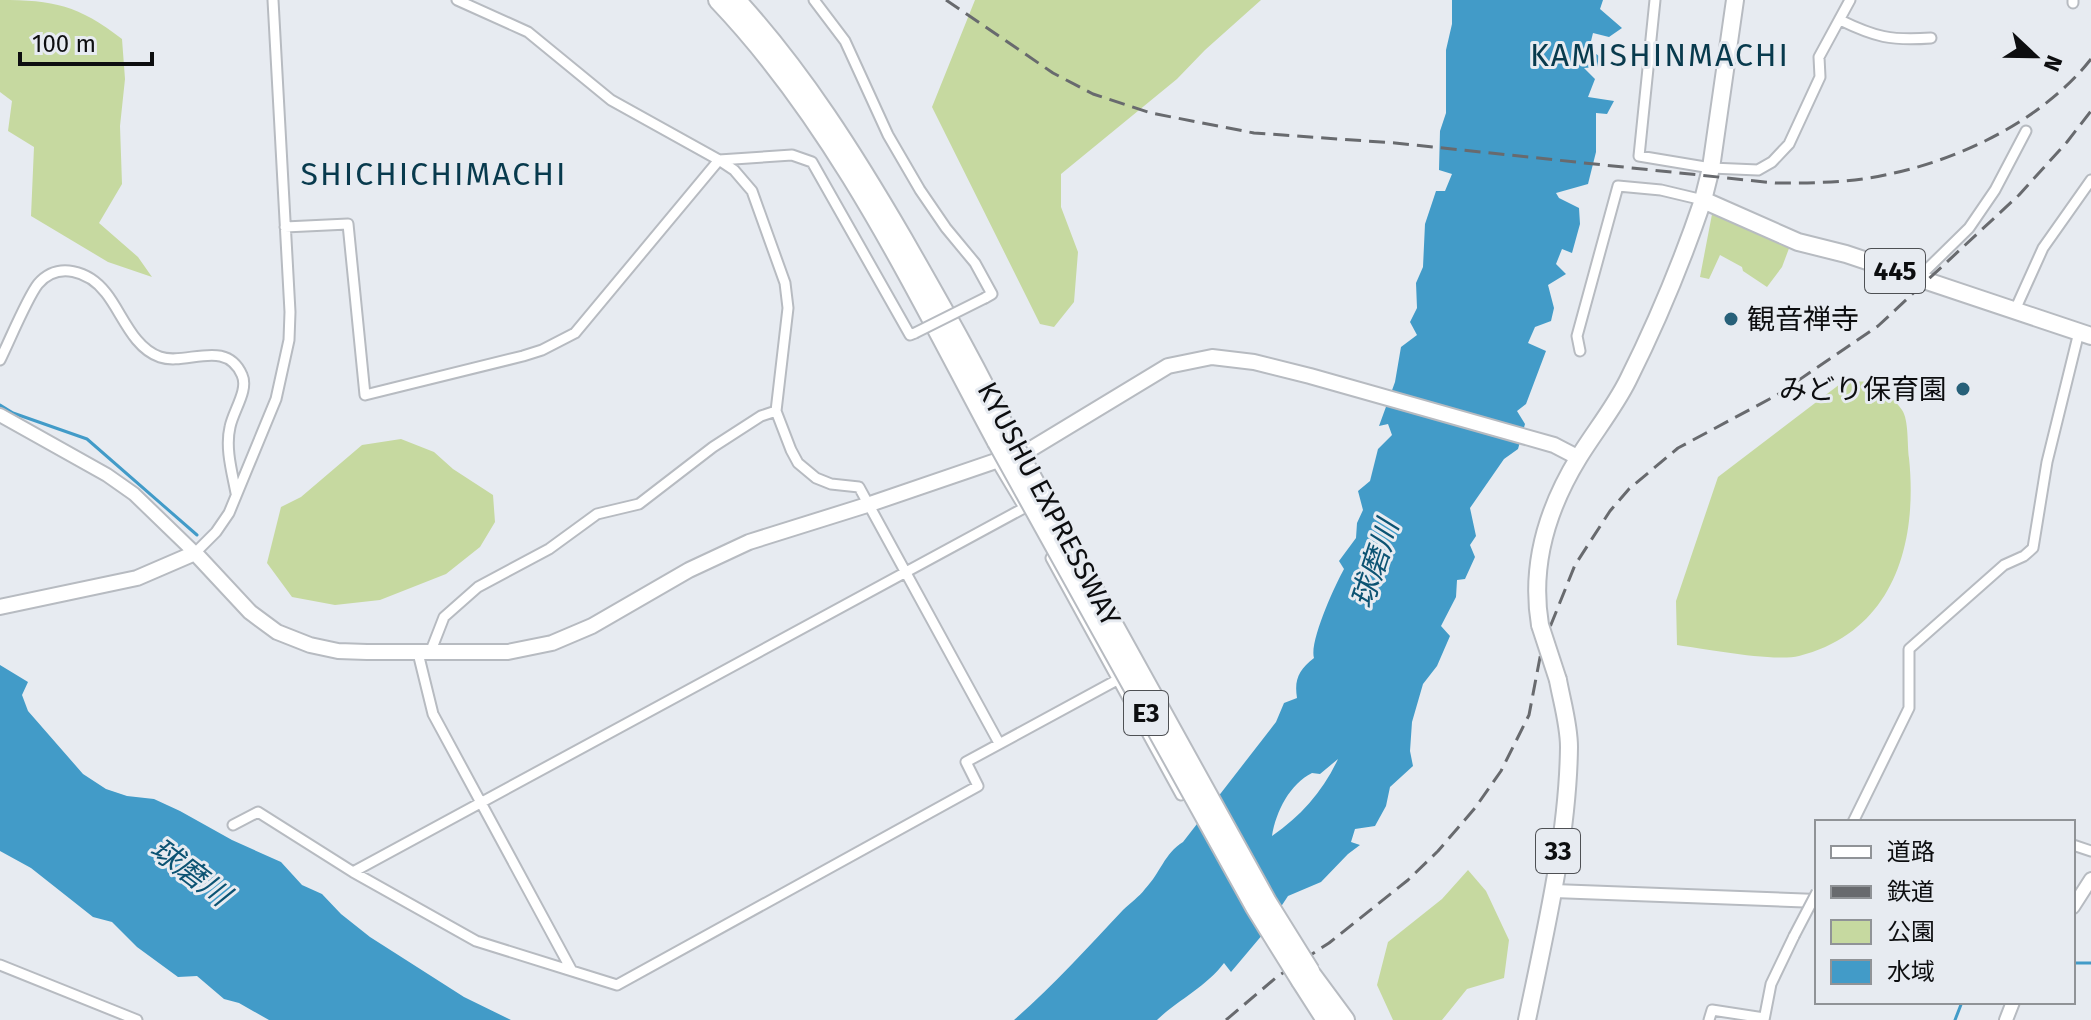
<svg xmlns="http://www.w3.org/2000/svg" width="2091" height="1020" font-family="'Fira Sans','Noto Sans JP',sans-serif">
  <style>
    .green { fill: #c6d9a0 }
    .water { fill: #429bc8; fill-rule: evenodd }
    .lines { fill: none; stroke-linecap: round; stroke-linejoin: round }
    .stream { stroke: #429bc8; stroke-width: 3 }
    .minor-casing { stroke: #b7bbc1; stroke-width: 13 }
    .tertiary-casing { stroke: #b7bbc1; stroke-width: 16 }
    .secondary-casing { stroke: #b7bbc1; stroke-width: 18 }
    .primary-casing { stroke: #b7bbc1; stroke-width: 20 }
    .trunk-casing { stroke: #b7bbc1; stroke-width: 20 }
    .motorway-casing { stroke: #b7bbc1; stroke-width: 22 }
    .minor { stroke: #fff; stroke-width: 9 }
    .tertiary { stroke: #fff; stroke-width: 12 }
    .secondary { stroke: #fff; stroke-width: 14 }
    .primary { stroke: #fff; stroke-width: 16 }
    .trunk { stroke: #fff; stroke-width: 16 }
    .motorway { stroke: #fff; stroke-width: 18 }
    .rail { stroke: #686a6e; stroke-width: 3; stroke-dasharray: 16 8; stroke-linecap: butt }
    .minor-bridge-casing { stroke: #b7bbc1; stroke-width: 13; stroke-linecap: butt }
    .primary-bridge-casing { stroke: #b7bbc1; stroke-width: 20; stroke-linecap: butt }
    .motorway-bridge-casing { stroke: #b7bbc1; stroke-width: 22; stroke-linecap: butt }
    .minor-bridge { stroke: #fff; stroke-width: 9 }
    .primary-bridge { stroke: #fff; stroke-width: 16 }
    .motorway-bridge { stroke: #fff; stroke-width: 18 }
    .poi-dot { fill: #276079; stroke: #e7ebf1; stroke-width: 3 }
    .labels { text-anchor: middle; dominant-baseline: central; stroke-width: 6; stroke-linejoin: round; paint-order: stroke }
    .shield { fill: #e7ebf1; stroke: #4e5054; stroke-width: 2 }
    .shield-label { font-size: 26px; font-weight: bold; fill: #0d0e10 }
    .poi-label { font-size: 28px; fill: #0d0e10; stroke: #e7ebf1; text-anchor: start }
    .street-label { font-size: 28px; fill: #0d0e10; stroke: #e7ebf1 }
    .water-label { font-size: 30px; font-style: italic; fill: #0c5373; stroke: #e7ebf1 }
    .quarter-label { font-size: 32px; letter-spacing: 2px; fill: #083a4d; stroke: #e7ebf1 }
  </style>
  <rect width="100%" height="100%" fill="#e7ebf1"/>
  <!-- green -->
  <path class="green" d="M0 0C54 0 78 5 122 39L125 79 120 126 122 184 99 223 138 257 152 277 108 262 31 216 34 147 8 131 12 101 0 92Z
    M975 0H1261L1205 50 1177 79 1061 174V207L1078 252 1074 302 1054 327 1040 324 932 107Z
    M1713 209 1791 243 1782 267 1767 287 1743 271 1742 267 1720 255 1709 279 1700 277Z
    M1844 381 1877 382C1885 392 1895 400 1902 410 1909 420 1907 445 1909 458 1918 545 1893 632 1799 656 1775 662 1705 649 1677 645L1676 601 1718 477Z
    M401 439 434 452 453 469 493 495 495 522 480 547 446 574 380 600 335 605 292 597 267 563 281 507 301 497 362 445Z
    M1468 870 1486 891 1509 940 1504 978 1467 989 1442 1020H1393L1377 985 1388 942 1442 899Z"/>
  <!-- water -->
  <path class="water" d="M1452 0H1603L1600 9 1622 28 1609 37 1593 33 1589 49 1599 56 1597 67 1584 68 1595 79 1588 97 1614 101 1607 114 1596 113V152L1588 184 1556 193 1559 198 1579 208 1580 224 1572 253 1562 249 1556 264 1566 274 1548 285 1554 308 1551 321 1535 327 1528 343 1546 351 1526 404 1517 411 1525 424 1518 449 1504 459 1470 508 1476 536 1470 545 1475 557 1465 579 1457 580 1456 597 1441 626 1450 636 1437 666 1423 684 1412 722 1410 751 1413 766 1390 787 1386 806 1375 826 1355 829 1351 842 1360 845 1348 854 1321 882 1288 896 1263 934 1231 972 1224 963C1207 986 1178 1000 1157 1020H1014C1053 986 1087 948 1123 910 1130 903 1139 897 1145 889 1161 872 1164 854 1183 842L1276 722 1284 703 1297 698C1294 679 1299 670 1314 658 1309 642 1335 585 1344 569L1339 561 1356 538 1357 523 1363 510 1358 491 1370 481 1378 449 1392 435 1388 424 1379 426 1395 382 1401 347 1417 335 1410 322 1417 308 1416 283 1423 267 1425 224 1436 191H1445L1452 174 1439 170 1440 131 1446 113V50L1452 24ZM1338 759C1323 791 1301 816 1272 836 1276 811 1290 784 1312 773L1320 774Z
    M0 665 28 682 22 695 28 711 83 774 106 789 127 796 154 799 180 811 232 840 281 862 302 885 322 894 341 914 370 937 464 997 511 1020H269L239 1003 224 999 197 976 178 977 137 947 112 922 93 917 31 868 0 851Z"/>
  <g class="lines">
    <!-- stream -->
    <path class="stream" d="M0 405 13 413 87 439 197 535
      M2073 963H2091
      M1955 1020 1962 1002"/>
    <defs>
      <path id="minor" d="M457 0 528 32 611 100 719 160 734 170 752 191 785 283 788 308 776 411 791 450 798 463 816 478 831 484 859 487 999 743
        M814 0 845 41 888 135 920 190 946 228 975 263 992 294 985 298
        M1655 0 1639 156 1711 168 1758 170 1772 162 1789 144 1820 77 1819 57 1850 0
        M2073 0V3
        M1840 20C1875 37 1891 41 1931 38
        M285 227 348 224 365 395 523 356 542 350 575 333 719 160 792 155 812 162 910 335 915 333
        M1918 278 1969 228 1995 190 2026 131
        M2015 310 2043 248 2091 180
        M1580 351 1577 336 1618 186 1661 190 1703 200
        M0 360C9 342 27 298 38 284 58 261 89 271 106 293 122 313 133 348 160 357 186 366 226 338 242 375 249 390 233 411 230 427 225 448 232 472 236 493
        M996 461 1023 506
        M195 553 216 532 229 513 276 399 289 340 290 312 273 0
        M1051 558 1181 795
        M418 653 433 714 572 971 617 985 978 786 966 762 1117 680
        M430 653 444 617 478 587 549 549 597 514 639 504 713 447 761 416 776 411
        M1853 822 1909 708V649L2004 565 2024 556 2033 548 2047 462 2079 332
        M233 825 258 812 353 872 476 941 572 971
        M2073 845 2091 851
        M353 872 1024 508
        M0 965 137 1020
        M1709 1020 1712 1010 1764 1018
        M1764 1020 1771 984 1794 936"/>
      <path id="tertiary" d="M0 415 107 475 134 494 195 553
        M1554 891 1817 901
        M2073 907 2091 879
        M2006 1020 2013 1002"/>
      <path id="secondary" d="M0 607 137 578 195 553 250 612 277 632 310 645 338 651 367 652H508L552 643 592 626 689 570 749 542 867 505 1031 449 1168 366 1212 357 1254 362 1310 376 1554 445 1579 458"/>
      <path id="primary" d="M1540 625C1530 565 1547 509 1579 457 1595 431 1614 408 1628 380 1657 322 1682 262 1703 200
        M1527 1020C1545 933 1568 836 1569 747 1569 725 1562 702 1558 680"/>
      <path id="trunk" d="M1735 0 1711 168 1703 200 1798 242 1846 254 2091 336"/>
      <path id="motorway" d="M718 0C839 127 915 290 997 442
        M736 0C802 72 854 155 903 239 940 304 977 368 1009 436
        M1311 974 1345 1020
        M1301 981 1326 1020"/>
    </defs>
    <!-- minor casing -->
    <use href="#minor" class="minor-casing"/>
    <!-- tertiary casing -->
    <use href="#tertiary" class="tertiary-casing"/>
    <!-- secondary casing -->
    <use href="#secondary" class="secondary-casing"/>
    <!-- primary casing -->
    <use href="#primary" class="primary-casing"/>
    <!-- trunk casing -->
    <use href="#trunk" class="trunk-casing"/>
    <!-- motorway casing -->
    <use href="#motorway" class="motorway-casing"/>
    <!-- minor -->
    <use href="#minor" class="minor"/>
    <!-- tertiary -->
    <use href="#tertiary" class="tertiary"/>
    <!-- secondary -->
    <use href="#secondary" class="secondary"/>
    <!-- primary -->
    <use href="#primary" class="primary"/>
    <!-- trunk -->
    <use href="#trunk" class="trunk"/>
    <!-- motorway -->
    <use href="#motorway" class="motorway"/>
    <!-- rail -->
    <path class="rail" d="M946 0 1053 73 1093 94 1151 113 1254 133 1395 143 1775 183C1812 183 1849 183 1885 175 1960 160 2043 120 2091 59
      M1226 1020 1278 976 1329 943 1408 880 1438 851 1475 808 1501 771 1529 715 1542 647 1575 565 1610 511 1629 489 1678 448 1777 395 1878 326 2019 195 2067 142 2091 111"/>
    <defs>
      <path id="minor-bridge" d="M915 333 985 298
        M1794 936 1817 892"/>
      <path id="primary-bridge" d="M1540 625 1558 680"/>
      <path id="motorway-bridge" d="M1009 436 1267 902 1310 971
        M997 442 1255 907 1301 981"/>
    </defs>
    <!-- minor-bridge casing -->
    <use href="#minor-bridge" class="minor-bridge-casing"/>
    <!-- primary-bridge casing -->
    <use href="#primary-bridge" class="primary-bridge-casing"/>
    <!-- motorway-bridge casing -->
    <use href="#motorway-bridge" class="motorway-bridge-casing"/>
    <!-- minor-bridge -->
    <use href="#minor-bridge" class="minor-bridge"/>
    <!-- primary-bridge -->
    <use href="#primary-bridge" class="primary-bridge"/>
    <!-- motorway-bridge -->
    <use href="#motorway-bridge" class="motorway-bridge"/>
  </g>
  <!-- markers -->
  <g class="poi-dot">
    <circle cx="1731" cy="319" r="8"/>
    <circle cx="1963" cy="389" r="8"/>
  </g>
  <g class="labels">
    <!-- shield labels -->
    <g class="shield">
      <rect x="1865" y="249" width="60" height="44" rx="6"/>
      <rect x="1124" y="691" width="44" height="44" rx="6"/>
      <rect x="1536" y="829" width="44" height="44" rx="6"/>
    </g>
    <g class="shield-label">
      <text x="1895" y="271">445</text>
      <text x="1146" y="713">E3</text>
      <text x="1558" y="851">33</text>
    </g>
    <!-- poi labels -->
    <g class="poi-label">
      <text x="1747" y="319">観音禅寺</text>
      <text x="1947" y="389" text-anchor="end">みどり保育園</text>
    </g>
    <!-- street labels -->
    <g class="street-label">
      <text transform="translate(1049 504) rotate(62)">KYUSHU EXPRESSWAY</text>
    </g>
    <!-- water labels -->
    <g class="water-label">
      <text transform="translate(1375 564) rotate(-72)">球磨川</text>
      <text transform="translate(190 872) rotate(37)">球磨川</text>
    </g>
    <!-- quarter labels -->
    <g class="quarter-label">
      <text x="1660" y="55">KAMISHINMACHI</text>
      <text x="434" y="174">SHICHICHIMACHI</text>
    </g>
  </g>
  <!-- legend -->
  <rect x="1815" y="820" width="260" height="184" fill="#e7ebf1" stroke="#909397" stroke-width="2"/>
  <rect x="1831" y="846" width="40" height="12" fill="#ffffff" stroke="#909397" stroke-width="2"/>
  <text x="1887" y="860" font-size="24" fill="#0d0e10">道路</text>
  <rect x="1831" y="886" width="40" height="12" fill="#686a6e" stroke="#909397" stroke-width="2"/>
  <text x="1887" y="900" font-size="24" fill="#0d0e10">鉄道</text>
  <rect x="1831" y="920" width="40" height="24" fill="#c6d9a0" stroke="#909397" stroke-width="2"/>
  <text x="1887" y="940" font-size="24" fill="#0d0e10">公園</text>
  <rect x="1831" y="960" width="40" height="24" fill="#429bc8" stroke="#909397" stroke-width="2"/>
  <text x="1887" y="980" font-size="24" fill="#0d0e10">水域</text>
  <!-- north arrow -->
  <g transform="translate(2035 56) rotate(112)" stroke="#e7ebf1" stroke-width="6" paint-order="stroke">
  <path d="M0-6L14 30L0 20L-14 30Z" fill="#0d0e10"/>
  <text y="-12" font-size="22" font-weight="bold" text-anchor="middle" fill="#0d0e10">N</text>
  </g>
  <!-- scale -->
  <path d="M20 52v12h132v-12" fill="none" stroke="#0d0e10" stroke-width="4"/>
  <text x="32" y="52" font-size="24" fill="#0d0e10" stroke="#e7ebf1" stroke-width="6" paint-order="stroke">100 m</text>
</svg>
